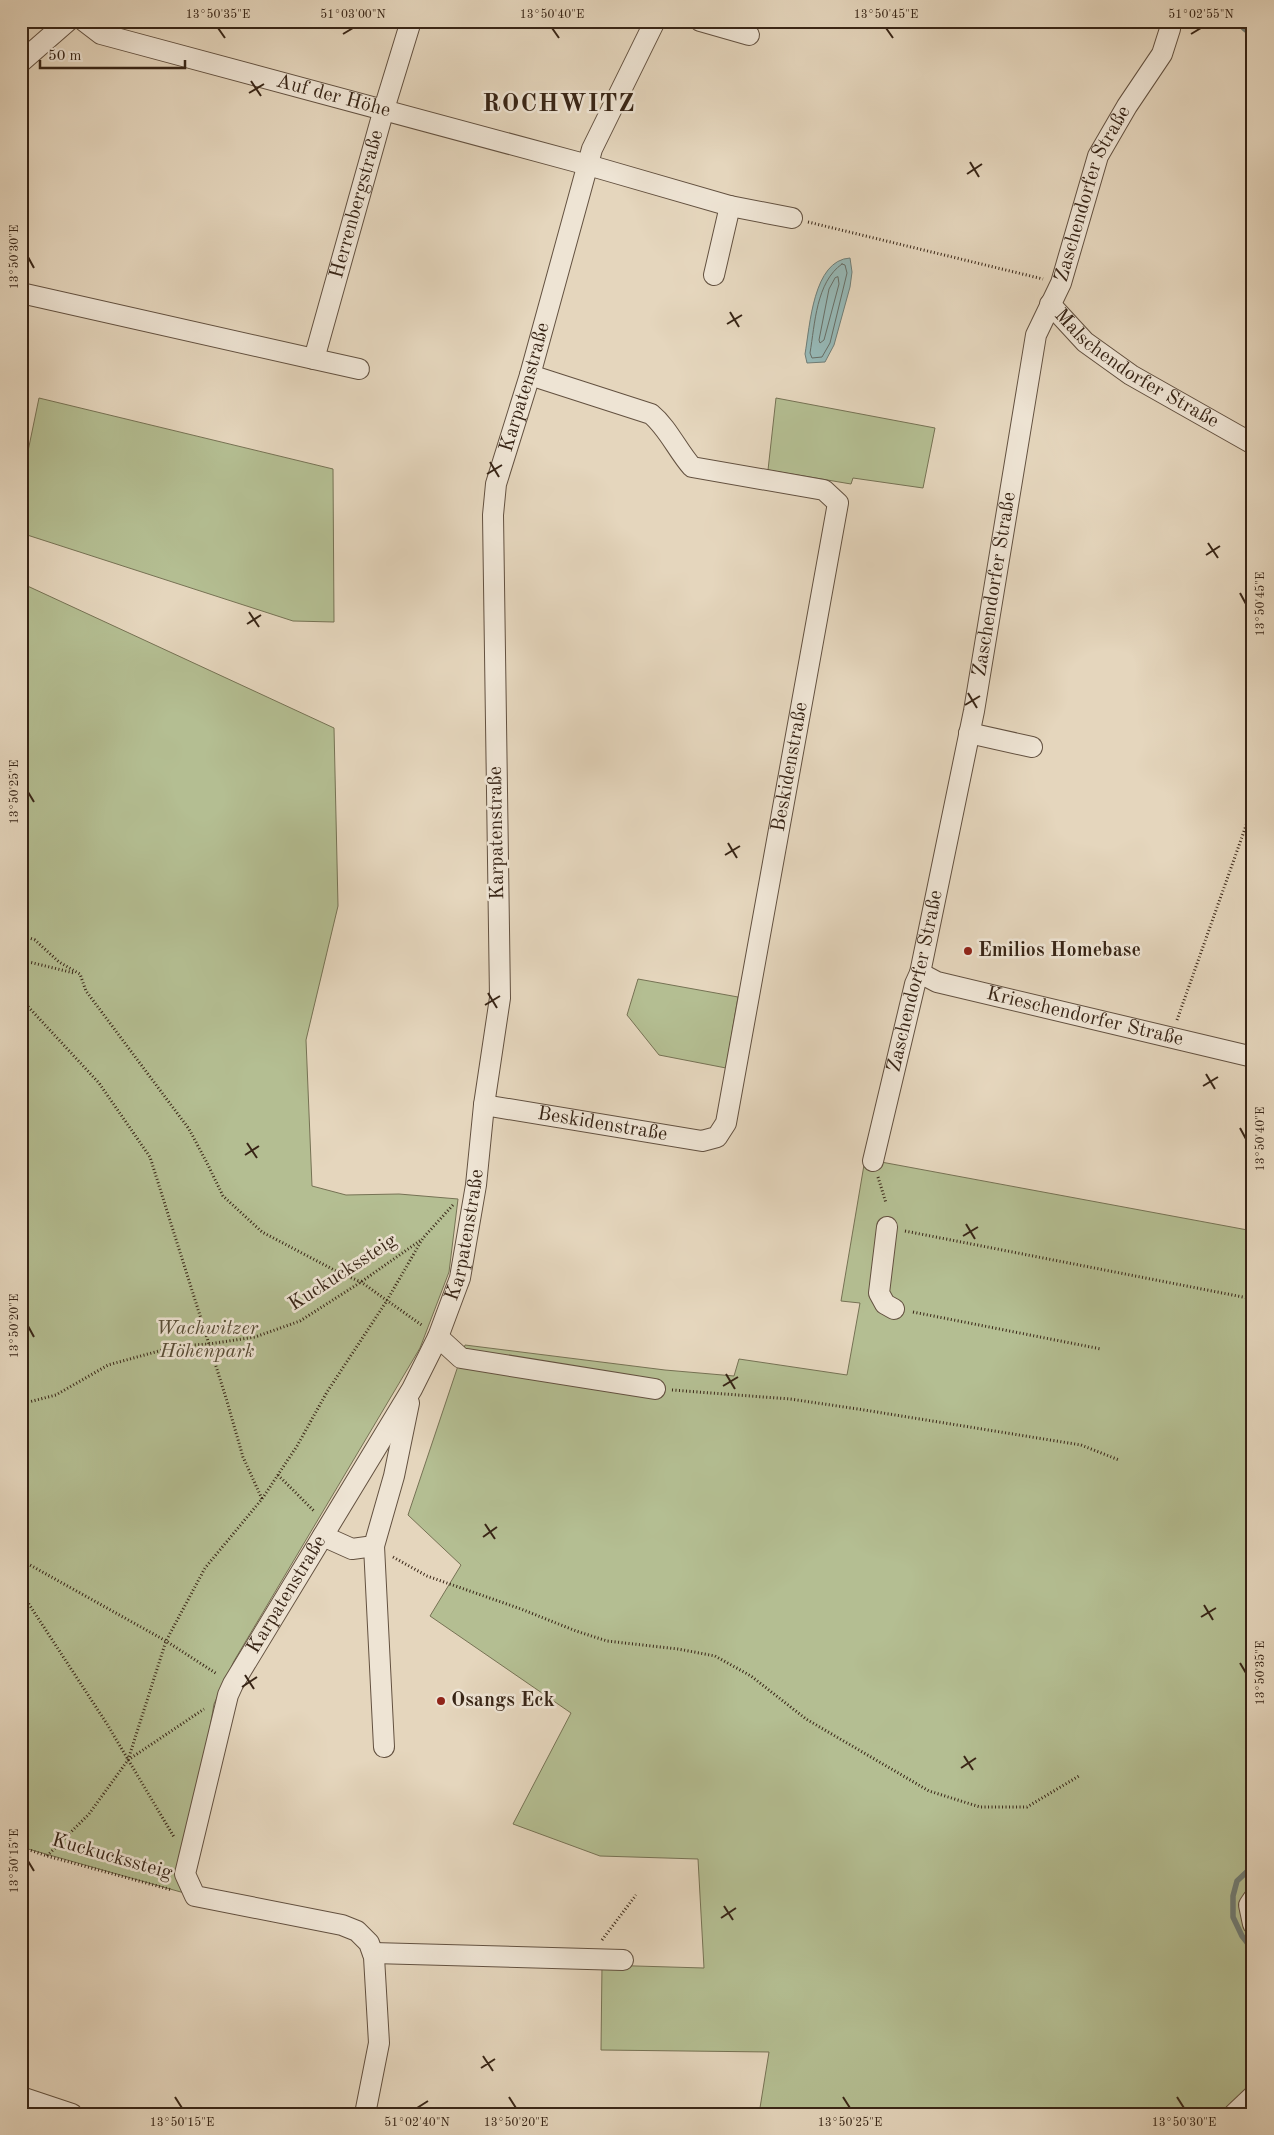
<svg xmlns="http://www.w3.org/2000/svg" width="1274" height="2135" font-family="'Old Standard TT',serif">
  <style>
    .green { fill: #b4be92; stroke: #767254 }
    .water { fill: #96b8b6; stroke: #707d76 }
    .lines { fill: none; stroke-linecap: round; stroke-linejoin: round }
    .shore { stroke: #676e66; stroke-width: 1 }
    .stream { stroke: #707d76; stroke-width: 5.5 }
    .minor-casing { stroke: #635140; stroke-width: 22 }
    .path { stroke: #382516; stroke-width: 3; stroke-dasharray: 1 2.5; stroke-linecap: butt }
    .minor { stroke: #eee4d4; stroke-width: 20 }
    .ticks { fill: none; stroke: #382516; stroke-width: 2 }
    .poi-dot { fill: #8f2418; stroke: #eee4d4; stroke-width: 2 }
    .labels { text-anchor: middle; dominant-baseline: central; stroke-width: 5; stroke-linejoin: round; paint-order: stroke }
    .street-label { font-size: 20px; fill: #382516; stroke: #eee4d4 }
    .poi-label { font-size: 20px; font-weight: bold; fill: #382516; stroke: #eee4d4; text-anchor: start }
    .park-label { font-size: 20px; font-style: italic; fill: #574b35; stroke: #eee4d4 }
    .district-label { font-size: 25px; font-weight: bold; letter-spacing: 1px; fill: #382516; stroke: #eee4d4 }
    .neatline { fill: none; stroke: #382516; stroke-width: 2 }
    .ticks-label { font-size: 12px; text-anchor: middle; fill: #382516 }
  </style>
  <rect width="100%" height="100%" fill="#e5d6bd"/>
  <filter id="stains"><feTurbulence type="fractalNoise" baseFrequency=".004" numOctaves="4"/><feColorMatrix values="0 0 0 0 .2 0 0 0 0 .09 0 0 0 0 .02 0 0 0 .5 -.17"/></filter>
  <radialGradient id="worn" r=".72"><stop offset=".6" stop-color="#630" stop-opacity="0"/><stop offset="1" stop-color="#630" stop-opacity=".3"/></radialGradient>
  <!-- green -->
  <path class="green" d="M39 398 333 469 334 622 293 621 21 533V485Z
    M776 398 935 428 923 488 853 478 851 484 768 470Z
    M21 583 334 728 338 906 306 1040 312 1186 346 1195 399 1194 458 1199 449 1272 420 1348 234 1661 214 1704 185 1874 195 1896 21 1847Z
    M638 979 738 997 726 1068 659 1055 627 1015Z
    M865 1159 1253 1231V2114H759L769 2052 601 2050 602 1965 704 1968 698 1859 600 1856 513 1824 571 1713 430 1616 461 1565 408 1515 465 1345 665 1370 734 1376 739 1359 847 1375 860 1303 841 1301Z"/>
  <!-- water -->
  <path class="water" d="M850 258 852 272 850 287 834 345 825 362 807 363 805 354C810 326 813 260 850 258Z"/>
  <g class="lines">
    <!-- shore -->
    <path class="shore" d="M842 264 845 265 847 273 830 343 822 357 812 358 810 353C815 324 816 282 842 264Z
      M838 277 839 284 824 340 820 343 819 340 829 289 835 278Z"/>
    <!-- stream -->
    <path class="stream" d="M1235 21 1253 36
      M1253 1866 1237 1881 1233 1896V1917L1242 1936 1253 1950"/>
    <defs>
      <g id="minor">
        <path id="s1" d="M84 21 101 34 588 165 730 206 792 218"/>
        <path d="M700 21 749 35"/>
        <path d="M21 62 68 21"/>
        <path d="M714 275 730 206"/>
        <path id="s2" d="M21 293 314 359 384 109 411 21"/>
        <path id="s3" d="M1050 304 1085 342 1131 375 1253 444"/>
        <path d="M314 359 359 369"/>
        <path d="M969 733 1032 747"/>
        <path id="s4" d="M920 973 937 982 1253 1057"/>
        <path id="s5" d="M484 1105 702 1141 717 1137 726 1123 838 503 824 490 692 467C677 450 668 428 651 414L530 375"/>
        <path id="s6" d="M873 1161 915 984 920 973 974 711 1036 335 1061 283 1098 156 1127 106 1162 54 1170 29 1168 21"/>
        <path d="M887 1227 879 1293 885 1304 894 1309"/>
        <path d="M438 1337 461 1358 655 1389"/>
        <path d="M323 1536 352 1549 374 1546 394 1476 409 1403"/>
        <path d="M374 1546 384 1747"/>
        <path d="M1253 1899 1249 1905 1253 1924"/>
        <path d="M373 1953 623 1960"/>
        <path d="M21 2097 72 2114"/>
        <path id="s7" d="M365 2114 379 2043 374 1957 369 1943 357 1931 342 1925 195 1896 185 1874 228 1695 233 1684 412 1389 438 1337 460 1278 476 1185 484 1105 500 998 493 515 496 484 530 375 592 149 655 21"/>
        <path d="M1234 2114 1253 2096"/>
      </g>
    </defs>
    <!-- minor casing -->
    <use href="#minor" class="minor-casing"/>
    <!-- path -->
    <path class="path" d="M808 222 1043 279
      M21 935 35 940 59 962 80 974 86 991 189 1129 207 1163 223 1196 262 1232 338 1272 361 1282 423 1326
      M21 960 74 973
      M21 999 99 1083 150 1157 226 1398 243 1457 262 1499
      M1177 1020 1253 806
      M878 1177 886 1203
      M905 1231 1253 1299
      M913 1312 1101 1349
      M672 1390 790 1399 858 1409 1081 1445 1119 1460
      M21 1404 56 1395 108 1365 177 1346 209 1344 255 1337 300 1321 361 1282 421 1240
      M278 1475 315 1512
      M393 1557 427 1576 521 1609 576 1631 607 1641 678 1649 715 1656 751 1676 806 1719 929 1791 980 1807H1027L1079 1776
      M21 1560 166 1641 217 1674
      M21 1592 107 1724 174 1837
      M128 1760 204 1709
      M21 1847 47 1856 172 1890
      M47 1856 89 1814 128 1760 166 1641 205 1568 262 1499 297 1446 327 1392 386 1302 423 1238 453 1205
      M21 1864 28 1848
      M602 1940 636 1895"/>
    <!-- minor -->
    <use href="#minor" class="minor"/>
  </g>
  <!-- ticks -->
  <path class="ticks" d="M218 28 225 38M552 28 559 38M886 28 893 38M343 34 353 28M1191 34 1201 28M251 81 261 96M249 93 264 84M970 162 979 177M967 174 982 164M28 257 34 268M730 312 739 327M727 324 742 315M490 462 499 477M487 474 502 465M1208 543 1218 558M1206 555 1220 546M1240 593 1246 604M249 612 259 627M247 624 261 615M968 693 977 708M965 705 980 696M28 792 34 802M728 843 737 858M725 855 740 846M488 993 497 1008M485 1005 500 996M1206 1074 1215 1089M1203 1086 1218 1077M1240 1128 1246 1139M247 1143 257 1158M245 1155 259 1146M966 1224 975 1239M963 1236 978 1227M28 1326 34 1337M726 1374 735 1389M723 1386 738 1377M485 1524 495 1539M483 1537 497 1527M1204 1605 1213 1620M1201 1617 1216 1608M1240 1663 1246 1673M245 1675 254 1689M242 1687 257 1677M964 1756 973 1770M961 1768 976 1758M28 1861 34 1871M724 1906 733 1920M721 1918 736 1908M483 2056 493 2071M481 2068 495 2059M175 2097 182 2108M509 2097 516 2108M843 2097 850 2108M1177 2097 1184 2108M417 2108 428 2101"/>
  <!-- markers -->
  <g class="poi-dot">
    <circle cx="968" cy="951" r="5"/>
    <circle cx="441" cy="1701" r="5"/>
  </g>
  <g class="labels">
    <!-- street labels -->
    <g class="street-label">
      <text stroke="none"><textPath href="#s1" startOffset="262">Auf der Höhe</textPath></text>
      <text stroke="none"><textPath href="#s6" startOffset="995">Zaschendorfer Straße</textPath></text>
      <text stroke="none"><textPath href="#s2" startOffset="461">Herrenbergstraße</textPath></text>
      <text stroke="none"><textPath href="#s3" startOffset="109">Malschendorfer Straße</textPath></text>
      <text stroke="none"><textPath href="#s7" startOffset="1941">Karpatenstraße</textPath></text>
      <text stroke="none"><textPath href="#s6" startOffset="590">Zaschendorfer Straße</textPath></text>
      <text stroke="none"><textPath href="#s5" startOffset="615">Beskidenstraße</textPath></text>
      <text transform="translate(497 833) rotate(-91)">Karpatenstraße</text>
      <text stroke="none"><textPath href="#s6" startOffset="185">Zaschendorfer Straße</textPath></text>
      <text stroke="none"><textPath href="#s4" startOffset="171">Krieschendorfer Straße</textPath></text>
      <text stroke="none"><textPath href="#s5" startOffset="120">Beskidenstraße</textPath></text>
      <text stroke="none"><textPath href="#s7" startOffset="1086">Karpatenstraße</textPath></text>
      <text transform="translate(343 1273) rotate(-33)">Kuckuckssteig</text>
      <text stroke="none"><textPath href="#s7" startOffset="681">Karpatenstraße</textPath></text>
      <text transform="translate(112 1857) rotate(16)">Kuckuckssteig</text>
    </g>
    <!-- poi labels -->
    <g class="poi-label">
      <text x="978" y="951">Emilios Homebase</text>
      <text x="451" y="1701">Osangs Eck</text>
    </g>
    <!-- park labels -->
    <g class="park-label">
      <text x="207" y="1329">Wachwitzer<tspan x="207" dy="23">Höhenpark</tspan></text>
    </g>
    <!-- district labels -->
    <g class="district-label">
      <text x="559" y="104">ROCHWITZ</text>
    </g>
  </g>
  <!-- margin -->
  <rect width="1274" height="2135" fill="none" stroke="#e5d6bd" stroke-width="55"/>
  <!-- scale -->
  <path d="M40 60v8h145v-8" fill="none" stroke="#382516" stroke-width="2.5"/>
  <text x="48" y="60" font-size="15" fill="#382516" stroke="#eee4d4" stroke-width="4" paint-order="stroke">50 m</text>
  <rect x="28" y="28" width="1218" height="2080" class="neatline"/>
  <g class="ticks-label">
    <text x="218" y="18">13°50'35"E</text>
    <text x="353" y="18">51°03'00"N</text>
    <text x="552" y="18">13°50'40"E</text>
    <text x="886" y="18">13°50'45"E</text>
    <text x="1201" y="18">51°02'55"N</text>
    <text transform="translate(14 257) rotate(-90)" y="4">13°50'30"E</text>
    <text transform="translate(1260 604) rotate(-90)" y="4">13°50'45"E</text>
    <text transform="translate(14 792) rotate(-90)" y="4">13°50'25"E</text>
    <text transform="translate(1260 1139) rotate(-90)" y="4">13°50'40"E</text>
    <text transform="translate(14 1326) rotate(-90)" y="4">13°50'20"E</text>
    <text transform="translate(1260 1673) rotate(-90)" y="4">13°50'35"E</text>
    <text transform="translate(14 1861) rotate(-90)" y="4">13°50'15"E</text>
    <text x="182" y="2126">13°50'15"E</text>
    <text x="417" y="2126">51°02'40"N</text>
    <text x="516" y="2126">13°50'20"E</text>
    <text x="850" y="2126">13°50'25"E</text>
    <text x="1184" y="2126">13°50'30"E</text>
  </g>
  <rect width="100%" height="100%" filter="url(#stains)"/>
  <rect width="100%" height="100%" fill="url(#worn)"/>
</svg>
